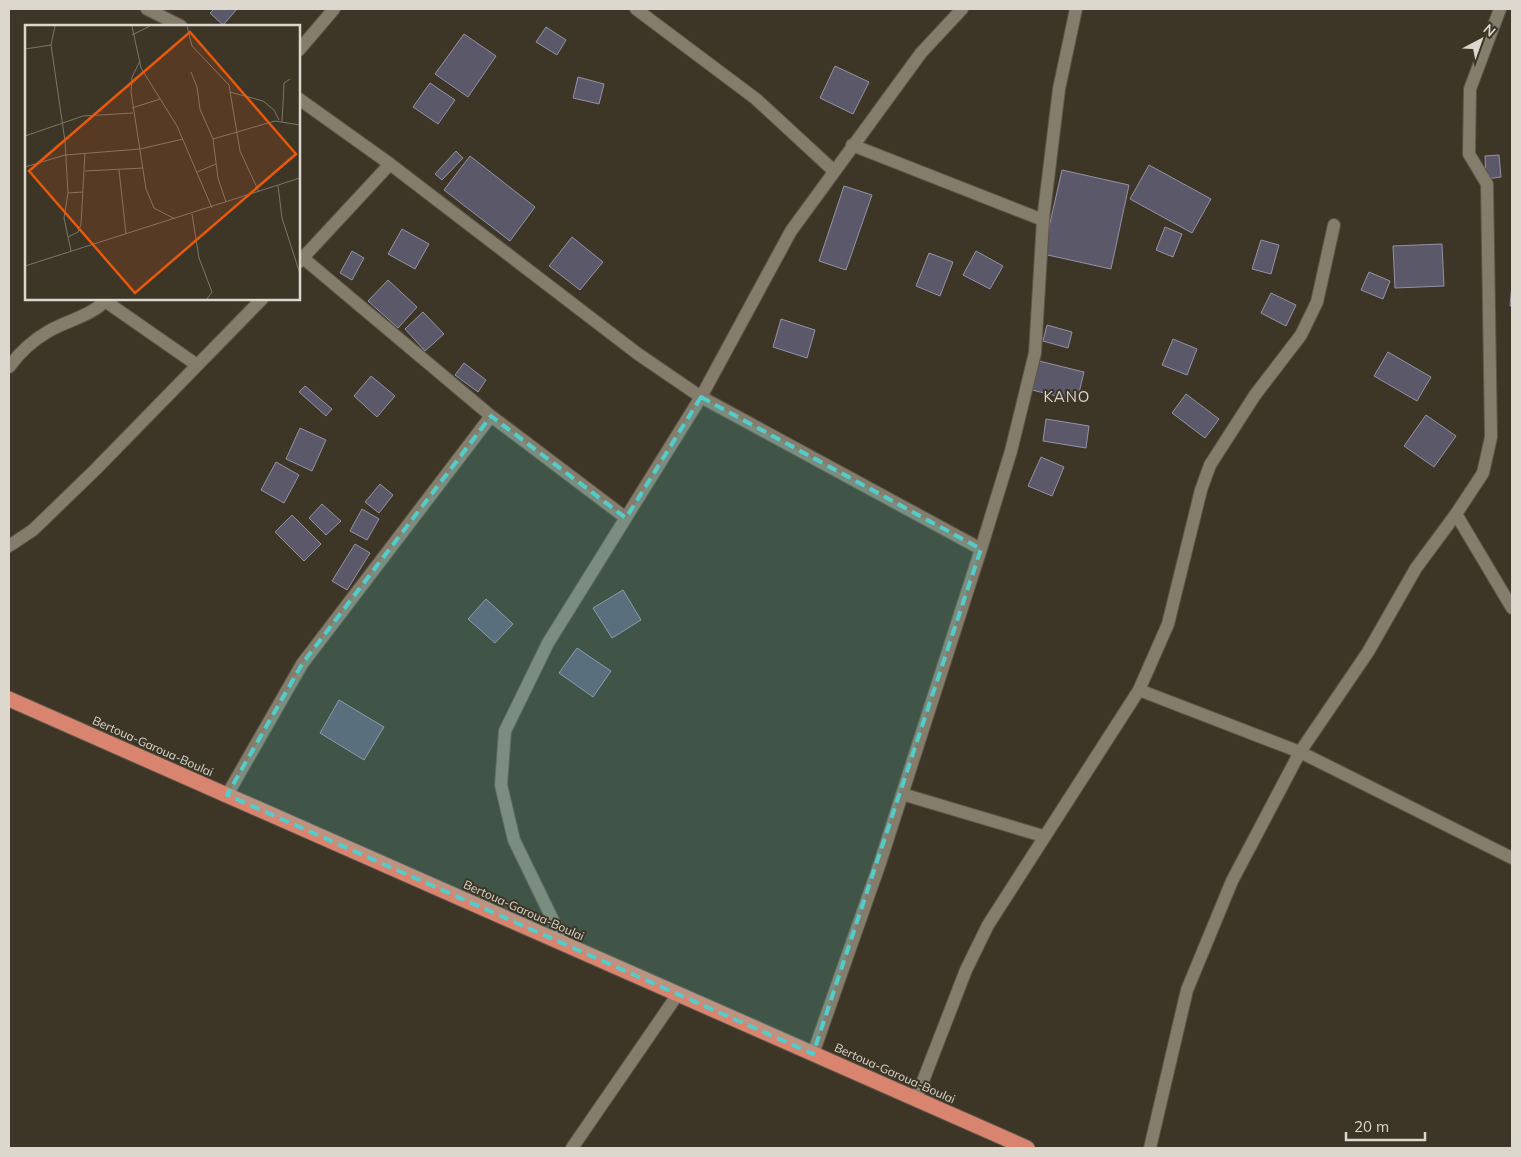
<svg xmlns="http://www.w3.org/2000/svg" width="1521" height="1157" font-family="Mulish,sans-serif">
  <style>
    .building { fill: #5a5869; stroke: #9492a5 }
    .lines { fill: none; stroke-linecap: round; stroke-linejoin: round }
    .minor-casing { stroke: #5b5548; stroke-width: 14 }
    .highway-casing { stroke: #5b5548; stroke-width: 17 }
    .minor { stroke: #857d6c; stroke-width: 12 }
    .highway { stroke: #d9846f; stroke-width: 15 }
    .marked { fill: #53cdcb; fill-opacity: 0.2; stroke: #53cdcb; stroke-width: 4; stroke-dasharray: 10 6; stroke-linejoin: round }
    .labels { text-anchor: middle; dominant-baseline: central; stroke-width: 4; stroke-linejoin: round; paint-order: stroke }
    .street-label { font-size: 12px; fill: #dbd7cd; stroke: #3d3627 }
    .quarter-label { font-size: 15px; letter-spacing: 1px; fill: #dbd7cd; stroke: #3d3627 }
    .inset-road { fill: none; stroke: #7c7669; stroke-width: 1 }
    .view { fill: #e8590c; fill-opacity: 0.15; stroke: #e8590c; stroke-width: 2.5 }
    .inset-edge { fill: none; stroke: #dbd7cd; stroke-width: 2.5 }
  </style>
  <rect width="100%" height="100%" fill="#3d3627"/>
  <!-- building -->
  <path class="building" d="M214 9H237L223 25 210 13Z
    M546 27 566 40 557 55 536 42Z
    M464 34 496 56 468 97 435 74Z
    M835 66 869 82 853 114 820 98Z
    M578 77 604 84 599 104 573 98Z
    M430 83 455 100 438 124 413 107Z
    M456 151 463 158 442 180 435 174Z
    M1499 155 1501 177 1486 179 1485 156Z
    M470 156 535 207 510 241 444 190Z
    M1149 165 1211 199 1192 233 1130 199Z
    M1062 170 1129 185 1111 269 1043 254Z
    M844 186 872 195 846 270 819 261Z
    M1165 227 1182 234 1173 257 1156 250Z
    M402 229 429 244 415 269 388 254Z
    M572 237 603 262 580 290 549 266Z
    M1261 240 1279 245 1271 274 1252 269Z
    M1442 244 1444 286 1395 288 1393 246Z
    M352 251 364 258 352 280 340 273Z
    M976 251 1003 266 990 289 963 275Z
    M929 253 953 262 940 296 916 286Z
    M1369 272 1390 281 1383 299 1361 290Z
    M388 280 417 307 398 328 368 301Z
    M1512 284V306H1510Z
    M1271 293 1296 305 1286 326 1261 313Z
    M423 312 444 334 425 351 405 329Z
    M781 319 815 330 807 358 773 347Z
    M1047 325 1072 332 1068 348 1043 341Z
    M1173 339 1197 349 1187 375 1162 365Z
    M1388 352 1431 377 1417 401 1374 376Z
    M1039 361 1084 372 1077 401 1032 390Z
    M464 363 486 380 478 392 455 375Z
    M371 376 395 396 377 417 354 396Z
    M305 386 332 409 326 416 299 392Z
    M1186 394 1219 419 1205 438 1172 413Z
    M1426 415 1456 436 1434 467 1404 446Z
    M1046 419 1089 426 1086 448 1043 441Z
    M300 428 326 440 312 471 286 459Z
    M1041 457 1064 467 1052 496 1028 486Z
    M276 462 299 475 284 503 261 490Z
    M380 484 393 495 379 513 365 502Z
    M322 504 341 521 326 535 309 518Z
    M362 509 379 519 367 540 350 531Z
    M292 515 321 544 304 561 275 532Z
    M355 544 370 553 347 590 332 581Z
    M623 590 641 620 612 638 593 608Z
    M486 599 513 624 495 643 468 619Z
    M577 648 611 671 593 697 559 673Z
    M339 700 384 727 364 760 320 733Z"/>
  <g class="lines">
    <defs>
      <path id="minor" d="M147 9 181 26
        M636 9 756 99 834 171
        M299 50 334 9
        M299 99 390 164 638 354 701 397 981 549
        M852 145 1043 220
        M303 258 491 416 626 518
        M299 262 390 164
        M105 301 197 365
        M9 367C20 352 33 340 49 331 68 320 92 316 107 299
        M1456 514 1512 608
        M9 546 33 530 95 470 262 299
        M1139 690 1300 752 1512 858
        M902 794 1043 836
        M227 795 302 664 491 416
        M565 945 514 840 501 785 505 731 548 643 701 397 791 231 921 53 962 9
        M813 1054 880 863 981 549 1011 451 1035 353 1043 220 1059 89 1076 9
        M916 1099 966 970 988 925 1139 690 1168 624 1201 490 1210 465 1255 395 1301 335 1317 302 1334 225
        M572 1148 678 994
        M1150 1148 1187 990 1232 881 1300 752 1368 652 1416 568 1456 514 1483 473 1491 437 1487 184 1469 154 1470 89 1500 9"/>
      <path id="highway" d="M9 699 1027 1148"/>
    </defs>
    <!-- minor casing -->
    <use href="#minor" class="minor-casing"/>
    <!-- highway casing -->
    <use href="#highway" class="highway-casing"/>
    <!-- minor -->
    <use href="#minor" class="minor"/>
    <!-- highway -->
    <use href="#highway" class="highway"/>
  </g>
  <!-- marked area -->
  <path class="marked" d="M701 397 981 549 813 1054 227 795 302 664 491 416 626 518Z"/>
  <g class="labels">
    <!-- street labels -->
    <g class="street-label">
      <text transform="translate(153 746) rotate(24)">Bertoua-Garoua-Boulai</text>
      <text transform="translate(524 910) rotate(24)">Bertoua-Garoua-Boulai</text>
      <text transform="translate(895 1073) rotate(24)">Bertoua-Garoua-Boulai</text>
    </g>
    <!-- quarter labels -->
    <g class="quarter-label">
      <text x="1067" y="396">KANO</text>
    </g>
  </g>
  <!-- overview -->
  <g transform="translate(25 25)">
    <rect width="275" height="275" fill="#3d3627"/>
    <path class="inset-road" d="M30 1 26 20 40 116 43 168 39 193 46 226M107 1 116 43 152 101 187 183M162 1 167 21 204 60 215 126 234 167M107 10 125 1M0 24 26 20M115 36 107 52 106 67 121 164 129 183 150 194M166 47 172 62 175 84 188 114 193 153 201 177M205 67 238 76 249 85 254 95M107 83 135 74M257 97 259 58 265 54M0 111 58 91 108 88M188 114 250 96 275 100M0 142 40 130 115 124 158 114M94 145 101 209M60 146 118 143M172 147 191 139M253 161 257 193 275 249M43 168 58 167M167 189 174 233 187 267 182 274M43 212 53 207 56 199 60 128M0 241 275 153"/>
    <path class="view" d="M165 7 271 129 110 268 4 146Z"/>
    <rect width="275" height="275" class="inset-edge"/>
  </g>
  <!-- border -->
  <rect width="1521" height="1157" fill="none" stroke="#dbd7cd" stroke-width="20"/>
  <!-- north arrow -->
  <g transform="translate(1481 40) rotate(41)" stroke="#3d3627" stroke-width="4" paint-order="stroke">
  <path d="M0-4L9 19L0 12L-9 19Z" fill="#dbd7cd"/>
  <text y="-8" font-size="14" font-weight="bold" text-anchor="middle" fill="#dbd7cd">N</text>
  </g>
  <!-- scale -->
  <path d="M1346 1132v8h79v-8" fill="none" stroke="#dbd7cd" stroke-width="2.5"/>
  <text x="1354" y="1132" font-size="15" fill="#dbd7cd" stroke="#3d3627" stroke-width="4" paint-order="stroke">20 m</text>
</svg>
